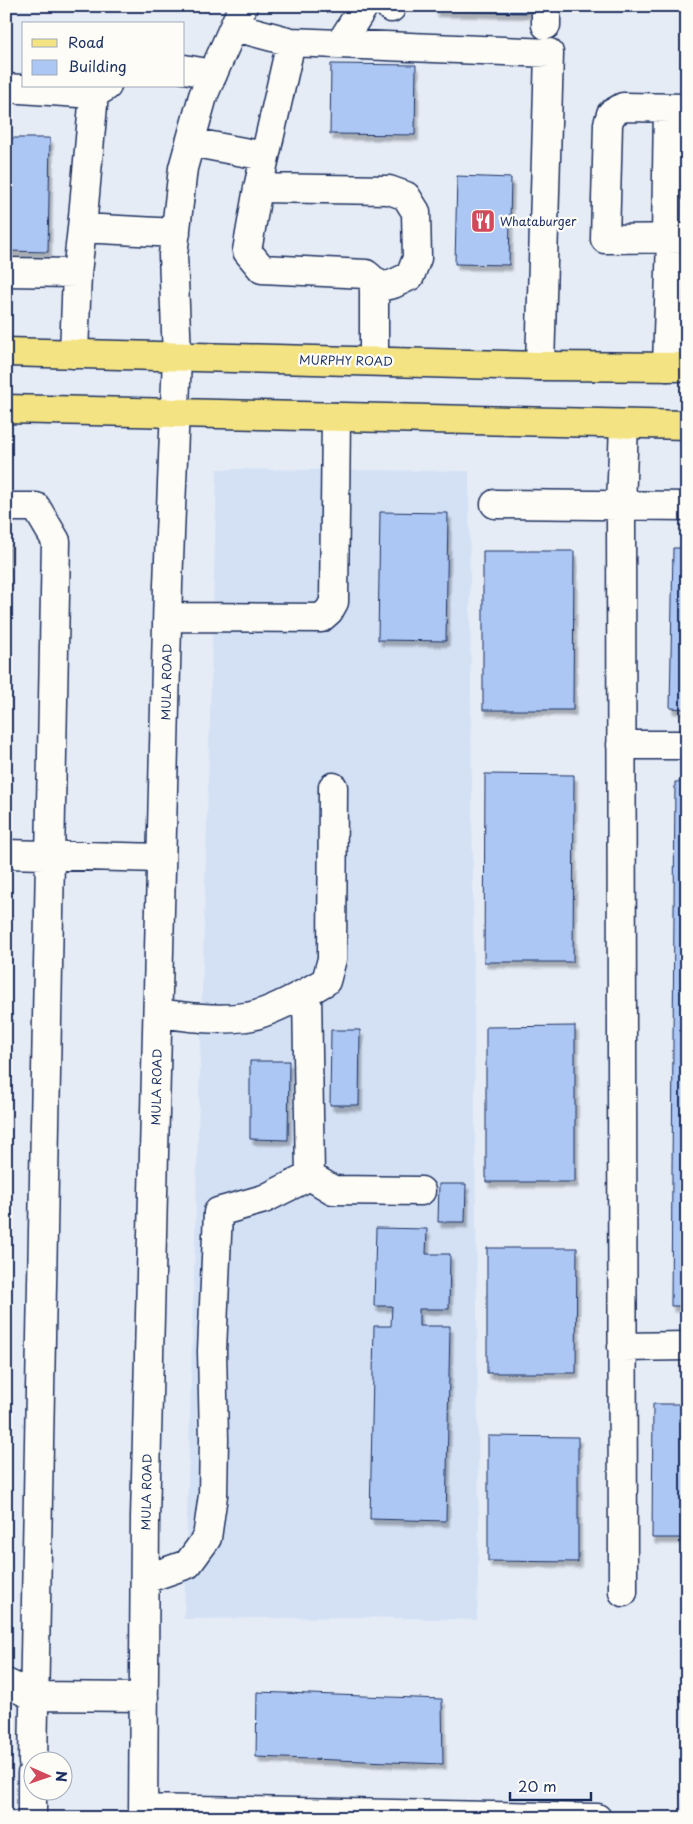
<svg xmlns="http://www.w3.org/2000/svg" width="693" height="1824" font-family="'Playpen Sans',sans-serif">
  <style>
    .built { fill: #d4e1f5 }
    .building { fill: #adc7f4; stroke: #1b2f5e; filter: url(#shadow) }
    .lines { fill: none; stroke-linecap: round; stroke-linejoin: round }
    .minor-casing { stroke: #1b2f5e; stroke-width: 31 }
    .major-casing { stroke: #1b2f5e; stroke-width: 31 }
    .minor { stroke: #fdfcf7; stroke-width: 28 }
    .major { stroke: #f4e382; stroke-width: 28 }
    .labels { text-anchor: middle; dominant-baseline: central; stroke-width: 4.5; stroke-linejoin: round; paint-order: stroke }
    .poi-label { font-size: 12px; fill: #1b2f5e; stroke: #fdfcf7; text-anchor: start }
    .street-label { font-size: 12px; fill: #1b2f5e; stroke: #fdfcf7 }
  </style>
  <defs>
    <filter id="shadow"><feDropShadow dx="3" dy="5.5" stdDeviation="1" flood-color="#0004"/></filter>
  </defs>
  <rect width="100%" height="100%" fill="#e5ecf6"/>
  <filter id="ink" filterUnits="userSpaceOnUse"><feTurbulence type="fractalNoise" baseFrequency=".02" numOctaves="2"/><feDisplacementMap in="SourceGraphic" scale="10" xChannelSelector="R" yChannelSelector="G"/><feConvolveMatrix kernelMatrix="1 2 1 2 8 2 1 2 1" color-interpolation-filters="sRGB"/></filter>
  <g filter="url(#ink)">
    <!-- built -->
    <path class="built" d="M217 469 469 471 479 1524 477 1620 360 1617 184 1619Z"/>
    <!-- building -->
    <path class="building" d="M435 6H529L528 13 435 11Z
      M331 64 416 65 415 135 330 134Z
      M10 138H50L48 252 7 251Z
      M457 176 511 178 509 265 455 264Z
      M380 512 448 513 446 641 378 640Z
      M6 540H9L7 724H6Z
      M673 548H687V709L670 708Z
      M483 551H574L573 710H483Z
      M485 774 574 775 573 962H484Z
      M675 782H687V1306H671Z
      M575 1026V1182H486V1027Z
      M331 1030H360L359 1105H330Z
      M250 1061H289L288 1140 250 1139Z
      M439 1184H466L465 1222H438Z
      M376 1228 427 1229 426 1254H450L449 1309H419V1326H450L446 1521 370 1519 374 1326H391L392 1306H374Z
      M487 1248H577L576 1373H487Z
      M653 1404H687V1538H652Z
      M488 1436 578 1437V1562L488 1561Z
      M257 1692 442 1699 443 1764 256 1757Z"/>
    <g class="lines">
      <defs>
        <path id="minor" d="M391 8V6
          M546 25V6
          M235 27 291 42 549 53 540 366
          M291 42 258 188 247 251 262 269 366 274 373 280 374 288V361
          M340 44 364 6
          M184 69 213 74
          M6 88 94 94
          M687 108 623 107 611 114 608 124 605 239 687 238
          M190 142 265 156
          M258 188 389 190 406 196 416 212 417 258 410 276 393 284 374 288
          M82 228 176 233
          M666 238 668 108
          M6 272 77 273
          M74 354 77 273 82 228 94 94 107 86
          M667 367 671 239
          M495 504 687 506
          M6 507H36L56 541 33 1762
          M168 617 321 618 329 611 334 602 336 417
          M621 745H687
          M6 854 161 858
          M307 993 310 1176 333 1190 421 1191
          M158 1013C187 1017 216 1021 246 1017 266 1015 308 992 326 981L332 959 333 787
          M622 1347 687 1346
          M145 1579 188 1564 207 1538 213 1495 214 1439 212 1351 218 1212 264 1199 310 1176
          M623 1592 621 505 624 424
          M6 1683 34 1696 144 1697
          M143 1809 597 1818
          M32 1818V1774
          M143 1818 145 1518 168 585 177 357 173 255 183 168 203 96 243 6"/>
        <path id="major" d="M6 352 540 366 687 367
          M6 409 687 425"/>
      </defs>
      <!-- minor casing -->
      <use href="#minor" class="minor-casing"/>
      <!-- major casing -->
      <use href="#major" class="major-casing"/>
      <!-- minor -->
      <use href="#minor" class="minor"/>
      <!-- major -->
      <use href="#major" class="major"/>
    </g>
  </g>
  <!-- icons -->
  <defs>
    <symbol id="restaurant-square" viewBox="-11 -11 22 22"><rect x="-9" y="-9" width="18" height="18" rx="4" fill="#d1495b" stroke="#fdfcf7"/><path d="M-5-6h1v4h1v-4h1v4h1v-4h1v5L-1.5 .5V6h-2V.5L-5-1ZM5-6V6H3V1.5H1.5Q1.5-4 5-6Z" fill="#fff"/></symbol>
  </defs>
  <g fill-rule="evenodd">
    <use href="#restaurant-square" x="469" y="207" width="28" height="28"/>
  </g>
  <g class="labels">
    <!-- poi labels -->
    <g class="poi-label">
      <text x="500" y="221">Whataburger</text>
    </g>
    <!-- street labels -->
    <g class="street-label">
      <text transform="translate(346 360) rotate(1)">MURPHY ROAD</text>
      <text transform="translate(166 682) rotate(-89)">MULA ROAD</text>
      <text transform="translate(156 1087) rotate(-89)">MULA ROAD</text>
      <text transform="translate(146 1492) rotate(-89)">MULA ROAD</text>
    </g>
  </g>
  <!-- margin -->
  <rect width="693" height="1824" fill="none" stroke="#fdfcf7" stroke-width="25"/>
  <rect x="12" y="12" width="668" height="1799" fill="none" stroke="#1b2f5e" stroke-width="2" filter="url(#ink)"/>
  <!-- legend -->
  <rect x="22" y="22" width="162" height="65" fill="#fdfcf7" stroke="#a3aaba"/>
  <rect x="32" y="39" width="25" height="8" fill="#f4e382" stroke="#a3aaba"/>
  <text x="68" y="48" font-size="15" fill="#1b2f5e">Road</text>
  <rect x="32" y="60" width="25" height="15" fill="#adc7f4" stroke="#a3aaba"/>
  <text x="68" y="72" font-size="15" fill="#1b2f5e">Building</text>
  <!-- north arrow -->
  <g transform="translate(48 1776) rotate(92)"><circle r="24" fill="#fdfcf7" stroke="#a3aaba"/>
  <path d="M0-4L9 19L0 12L-9 19Z" fill="#d1495b"/>
  <text y="-8" font-size="14" font-weight="bold" text-anchor="middle" fill="#1b2f5e">N</text>
  </g>
  <!-- scale -->
  <path d="M510 1792v8h81v-8" fill="none" stroke="#1b2f5e" stroke-width="2.5"/>
  <text x="518" y="1792" font-size="15" fill="#1b2f5e" stroke="#fdfcf7" stroke-width="4" paint-order="stroke">20 m</text>
</svg>
